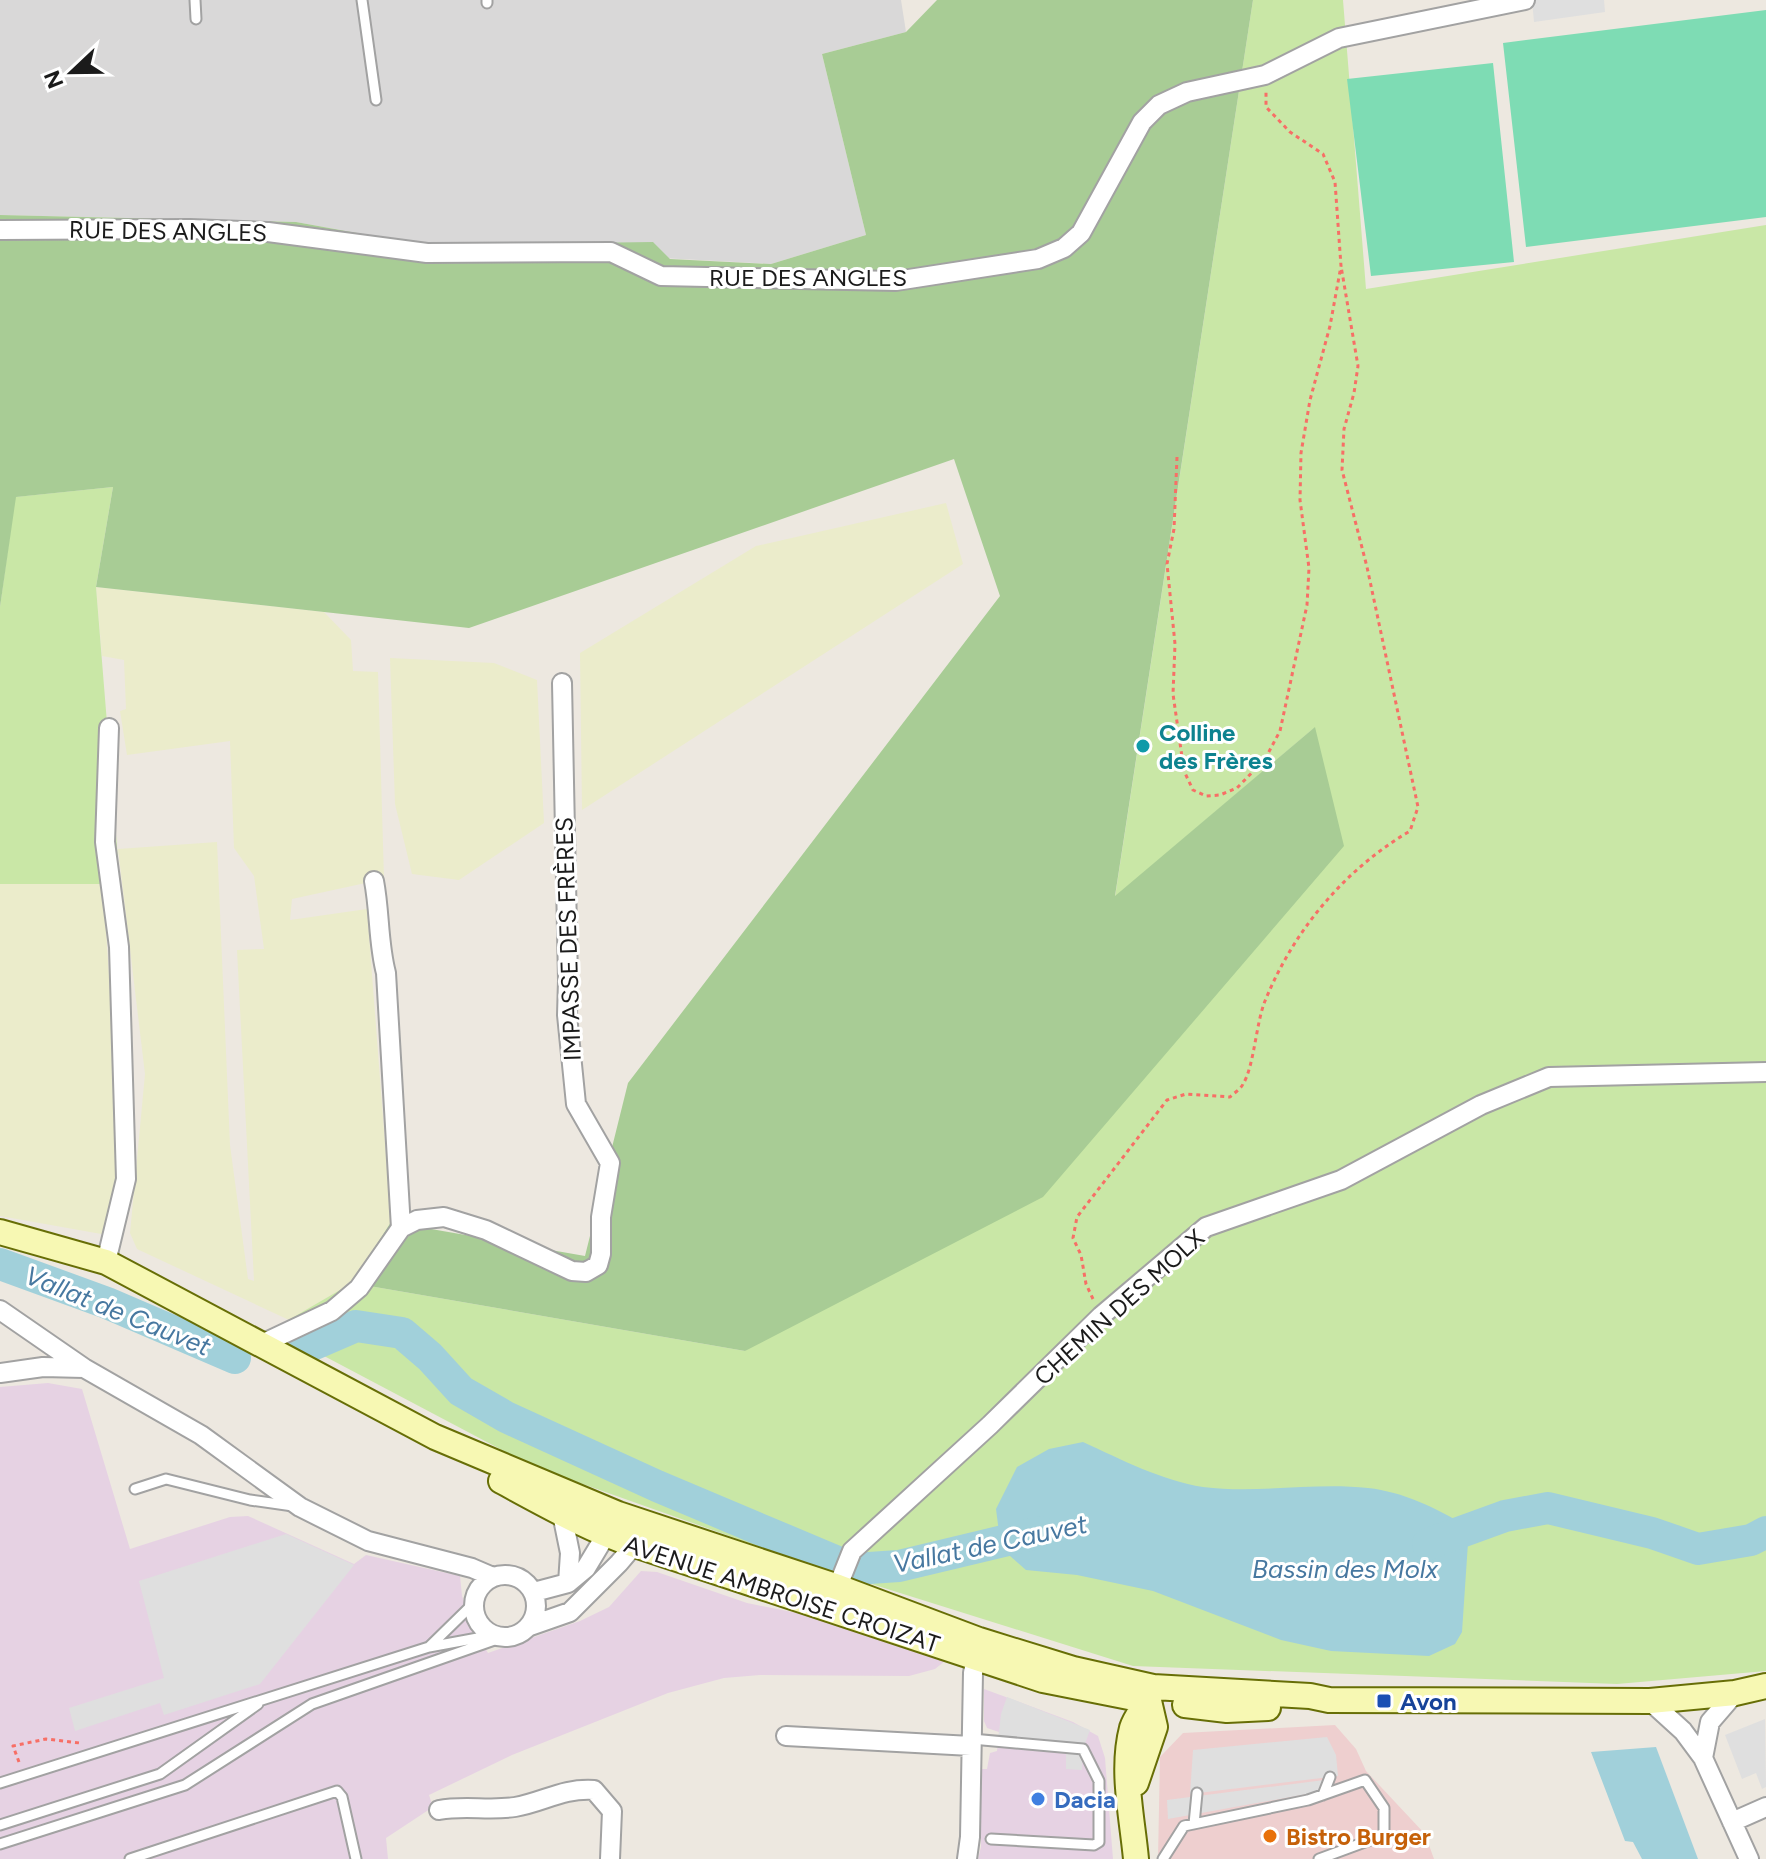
<svg xmlns="http://www.w3.org/2000/svg" width="1766" height="1859" font-family="Figtree,sans-serif">
  <style>
    .residential { fill: #d9d8d8 }
    .commercial { fill: #eecfcf }
    .industrial { fill: #e6d2e3 }
    .farmland { fill: #ebeccb }
    .grass { fill: #c9e7a6 }
    .forest { fill: #a8cc95 }
    .pitch { fill: #7edcb4 }
    .parking { fill: #dfdfdf }
    .water { fill: #a1d0da }
    .lines { fill: none; stroke-linecap: round; stroke-linejoin: round }
    .river { stroke: #a1d0da; stroke-width: 32 }
    .service-casing { stroke: #a2a2a2; stroke-width: 13 }
    .minor-casing { stroke: #a2a2a2; stroke-width: 22 }
    .secondary-casing { stroke: #676e06; stroke-width: 28 }
    .path { stroke: #f76f66; stroke-width: 3; stroke-dasharray: 4 4; stroke-linecap: butt }
    .service { stroke: #fff; stroke-width: 9 }
    .minor { stroke: #fff; stroke-width: 18 }
    .secondary { stroke: #f7f8b3; stroke-width: 24 }
    .culture-dot { fill: #0f9aa8; stroke: #fff; stroke-width: 3 }
    .transit-dot { fill: #1a4fb4; stroke: #fff; stroke-width: 3 }
    .shop-dot { fill: #3f7fe0; stroke: #fff; stroke-width: 3 }
    .food-dot { fill: #e8710a; stroke: #fff; stroke-width: 3 }
    .labels { text-anchor: middle; dominant-baseline: central; stroke-width: 6; stroke-linejoin: round; paint-order: stroke }
    .street-label { font-size: 24px; fill: #1b1b1b; stroke: #fff }
    .culture-label { font-size: 24px; font-weight: bold; fill: #0d838f; stroke: #fff; text-anchor: start }
    .transit-label { font-size: 24px; font-weight: bold; fill: #164399; stroke: #fff; text-anchor: start }
    .shop-label { font-size: 24px; font-weight: bold; fill: #366cbe; stroke: #fff; text-anchor: start }
    .food-label { font-size: 24px; font-weight: bold; fill: #c56008; stroke: #fff; text-anchor: start }
    .water-label { font-size: 26px; font-style: italic; fill: #4778a0; stroke: #fff }
  </style>
  <rect width="100%" height="100%" fill="#ede8e0"/>
  <!-- residential -->
  <path class="residential" d="M0 0H901L906 32 822 54 866 235 771 264 423 245 296 222 0 215Z"/>
  <!-- commercial -->
  <path class="commercial" d="M1335 1725 1356 1749 1366 1771 1425 1834 1434 1859H1158L1160 1757 1183 1733Z"/>
  <!-- industrial -->
  <path class="industrial" d="M48 1383 82 1389 130 1549 230 1517 248 1516 354 1564 366 1555 460 1576 462 1596 473 1629 488 1653 580 1621 609 1607 641 1571 657 1572 747 1603 807 1615 945 1661 935 1669 909 1676 760 1675 724 1678 668 1693 512 1755 429 1795 433 1807 386 1838 388 1859H0V1387Z
    M984 1689 1073 1722 1098 1736 1105 1758 1113 1859H978L981 1847V1769H987L990 1753 997 1751 999 1732 987 1728 984 1721Z"/>
  <!-- farmland -->
  <path class="farmland" d="M946 503 963 564 582 810 580 653 756 546Z
    M96 587 324 612 351 640 353 671 378 672 384 879 292 899 290 920 367 909 391 1222 352 1283 289 1320 137 1249 130 1233 145 1074 118 849 217 842 230 1145 248 1279 254 1281 237 950 264 949 254 876 234 848 230 741 127 755 120 711 126 709 124 660 102 656Z
    M390 658 494 663 537 680 544 823 459 880 412 874 395 804Z
    M0 884H103L122 1175 107 1235 0 1216Z"/>
  <!-- grass -->
  <path class="grass" d="M1253 0H1343L1366 289 1766 225V1671L1617 1684 1133 1666 814 1566 532 1466 273 1329 352 1283 745 1351 1314 728 1115 897Z
    M113 487 96 587 120 884H0V607L15 497Z"/>
  <!-- forest -->
  <path class="forest" d="M937 0H1253L1115 896 1315 727 1344 846 1043 1197 745 1351 352 1283 391 1222 585 1256 628 1083 1000 596 954 459 469 628 96 587 113 487 16 497 0 607V215L296 222 423 245 653 242 670 259 771 264 866 235 822 54 906 32Z"/>
  <!-- pitch -->
  <path class="pitch" d="M1766 10V217L1526 247 1503 43Z
    M1493 63 1514 262 1371 276 1347 79Z"/>
  <!-- parking -->
  <path class="parking" d="M1532 0H1604L1605 12 1534 22Z
    M286 1534 354 1565 260 1684 164 1715 160 1703 75 1731 69 1708 164 1678 139 1581Z
    M1007 1697 1090 1730 1083 1749 1082 1770 1066 1769V1749L998 1741 1001 1714Z
    M1765 1719 1766 1787 1762 1789 1756 1773 1742 1779 1725 1735Z
    M1327 1737 1336 1755 1338 1776 1190 1794 1193 1750Z
    M1324 1780 1318 1792 1168 1819 1167 1800Z"/>
  <!-- water -->
  <path class="water" d="M1083 1442C1120 1459 1163 1481 1203 1487 1258 1494 1313 1482 1368 1488 1404 1492 1439 1509 1469 1528L1462 1632 1455 1644 1429 1656 1331 1651 1281 1640 1153 1591 1077 1575 1026 1570 1001 1548 996 1509 1017 1467 1049 1449Z
    M1656 1747 1698 1859H1642L1633 1842 1625 1841 1591 1752Z"/>
  <g class="lines">
    <!-- river -->
    <path class="river" d="M0 1264 107 1303 235 1358
      M305 1348 356 1326 402 1333 430 1357 461 1391 506 1417 657 1486 854 1569 899 1566 1041 1532
      M1428 1544 1505 1516 1548 1508 1652 1533 1698 1549 1751 1540 1766 1532"/>
    <defs>
      <path id="service" d="M195 0 196 19
        M362 0 376 100
        M487 0V3
        M135 1489 166 1479 250 1500 293 1506
        M429 1647 474 1603
        M972 1739 1083 1749 1099 1781V1842L1094 1845 991 1839
        M0 1783 429 1647 494 1635
        M1323 1795 1330 1777
        M1194 1824 1197 1793
        M0 1825 160 1774 258 1704
        M0 1844 185 1785 312 1704 503 1637
        M130 1859 337 1791 342 1797 356 1859
        M1163 1859 1184 1826 1308 1800 1365 1780 1384 1808V1835L1319 1859"/>
      <path id="minor" d="M0 230 190 229 268 232 427 253 611 252 661 276 896 281 1038 259 1064 248 1081 233 1142 122 1159 105 1187 92 1265 75 1339 38 1525 0
        M374 881C380 912 378 943 386 973L401 1228
        M106 1262 126 1179 119 947 105 842 109 728
        M0 1310 84 1368
        M262 1344 332 1311 359 1288 401 1228 417 1220 444 1217 486 1230 572 1271 586 1272 598 1265 601 1254V1217L610 1163 576 1104 567 1015 568 980 562 683
        M0 1373 43 1367 84 1368 201 1435 300 1507 368 1541 472 1568 493 1577
        M562 1514 570 1553 568 1583
        M474 1606a31 31 0 1 1 62 0a31 31 0 1 1-62 0Z
        M534 1592 568 1583 586 1568 613 1523
        M834 1596 852 1551 990 1425 1101 1316 1206 1227 1341 1180 1481 1105 1549 1077 1766 1072
        M530 1626 570 1612 619 1563 641 1537
        M1650 1701 1683 1731 1703 1758 1749 1859
        M786 1736 971 1746
        M1703 1758 1710 1722 1735 1693
        M439 1810C464 1805 489 1811 515 1807 544 1802 562 1788 594 1790L612 1811 610 1859
        M1732 1822 1766 1807
        M967 1859 970 1837 973 1673 978 1647"/>
      <path id="secondary" d="M0 1232 106 1262 435 1437 618 1514 838 1587 979 1640 1073 1669 1153 1687 1310 1696 1329 1700 1650 1701 1735 1693 1766 1686
        M501 1481C544 1504 587 1529 635 1545L1043 1680 1149 1701
        M1185 1705 1227 1710 1268 1708
        M1136 1783 1155 1727 1149 1701
        M1136 1859C1132 1816 1121 1770 1132 1728 1137 1713 1148 1705 1152 1690"/>
    </defs>
    <!-- service casing -->
    <use href="#service" class="service-casing"/>
    <!-- minor casing -->
    <use href="#minor" class="minor-casing"/>
    <!-- secondary casing -->
    <use href="#secondary" class="secondary-casing"/>
    <!-- path -->
    <path class="path" d="M1177 457 1174 529 1167 564 1175 644 1173 694 1184 771 1193 790 1206 796 1220 795 1237 788 1265 759 1280 731 1307 605 1309 568 1300 500 1301 453 1310 400 1330 326 1341 266 1335 182 1323 154 1290 132 1266 107V92
      M1093 1299 1086 1284 1081 1255 1073 1238 1077 1217 1167 1100 1186 1094 1230 1097C1234 1093 1241 1089 1243 1084 1254 1067 1256 1023 1265 1001 1294 930 1344 870 1410 831L1418 807 1367 567 1342 470 1344 429 1354 393 1358 366 1341 266
      M19 1762 13 1746 46 1739 80 1743"/>
    <!-- service -->
    <use href="#service" class="service"/>
    <!-- minor -->
    <use href="#minor" class="minor"/>
    <!-- secondary -->
    <use href="#secondary" class="secondary"/>
  </g>
  <!-- markers -->
  <circle class="culture-dot" cx="1143" cy="746" r="8"/>
  <rect class="transit-dot" x="1376" y="1693" width="16" height="16" rx="4"/>
  <circle class="shop-dot" cx="1038" cy="1799" r="8"/>
  <circle class="food-dot" cx="1270" cy="1836" r="8"/>
  <g class="labels">
    <!-- street labels -->
    <g class="street-label">
      <text transform="translate(168 231) rotate(1)">RUE DES ANGLES</text>
      <text x="808" y="277">RUE DES ANGLES</text>
      <text transform="translate(568 939) rotate(-92)">IMPASSE DES FRÈRES</text>
      <text transform="translate(1119 1307) rotate(-42)">CHEMIN DES MOLX</text>
      <text transform="translate(782 1594) rotate(18)">AVENUE AMBROISE CROIZAT</text>
    </g>
    <!-- culture labels -->
    <g class="culture-label">
      <text x="1159" y="732">Colline<tspan x="1159" dy="28">des Frères</tspan></text>
    </g>
    <!-- transit labels -->
    <g class="transit-label">
      <text x="1400" y="1701">Avon</text>
    </g>
    <!-- shop labels -->
    <g class="shop-label">
      <text x="1054" y="1799">Dacia</text>
    </g>
    <!-- food labels -->
    <g class="food-label">
      <text x="1286" y="1836">Bistro Burger</text>
    </g>
    <!-- water labels -->
    <g class="water-label">
      <text transform="translate(118 1311) rotate(22)">Vallat de Cauvet</text>
      <text transform="translate(990 1544) rotate(-12)">Vallat de Cauvet</text>
      <text x="1345" y="1569">Bassin des Molx</text>
    </g>
  </g>
  <!-- north arrow -->
  <g transform="translate(72 72) rotate(248)" stroke="#ffffff" stroke-width="6" paint-order="stroke">
  <path d="M0-6L14 30L0 20L-14 30Z" fill="#1b1b1b"/>
  <text y="-12" font-size="22" font-weight="bold" text-anchor="middle" fill="#1b1b1b">N</text>
  </g>
</svg>
